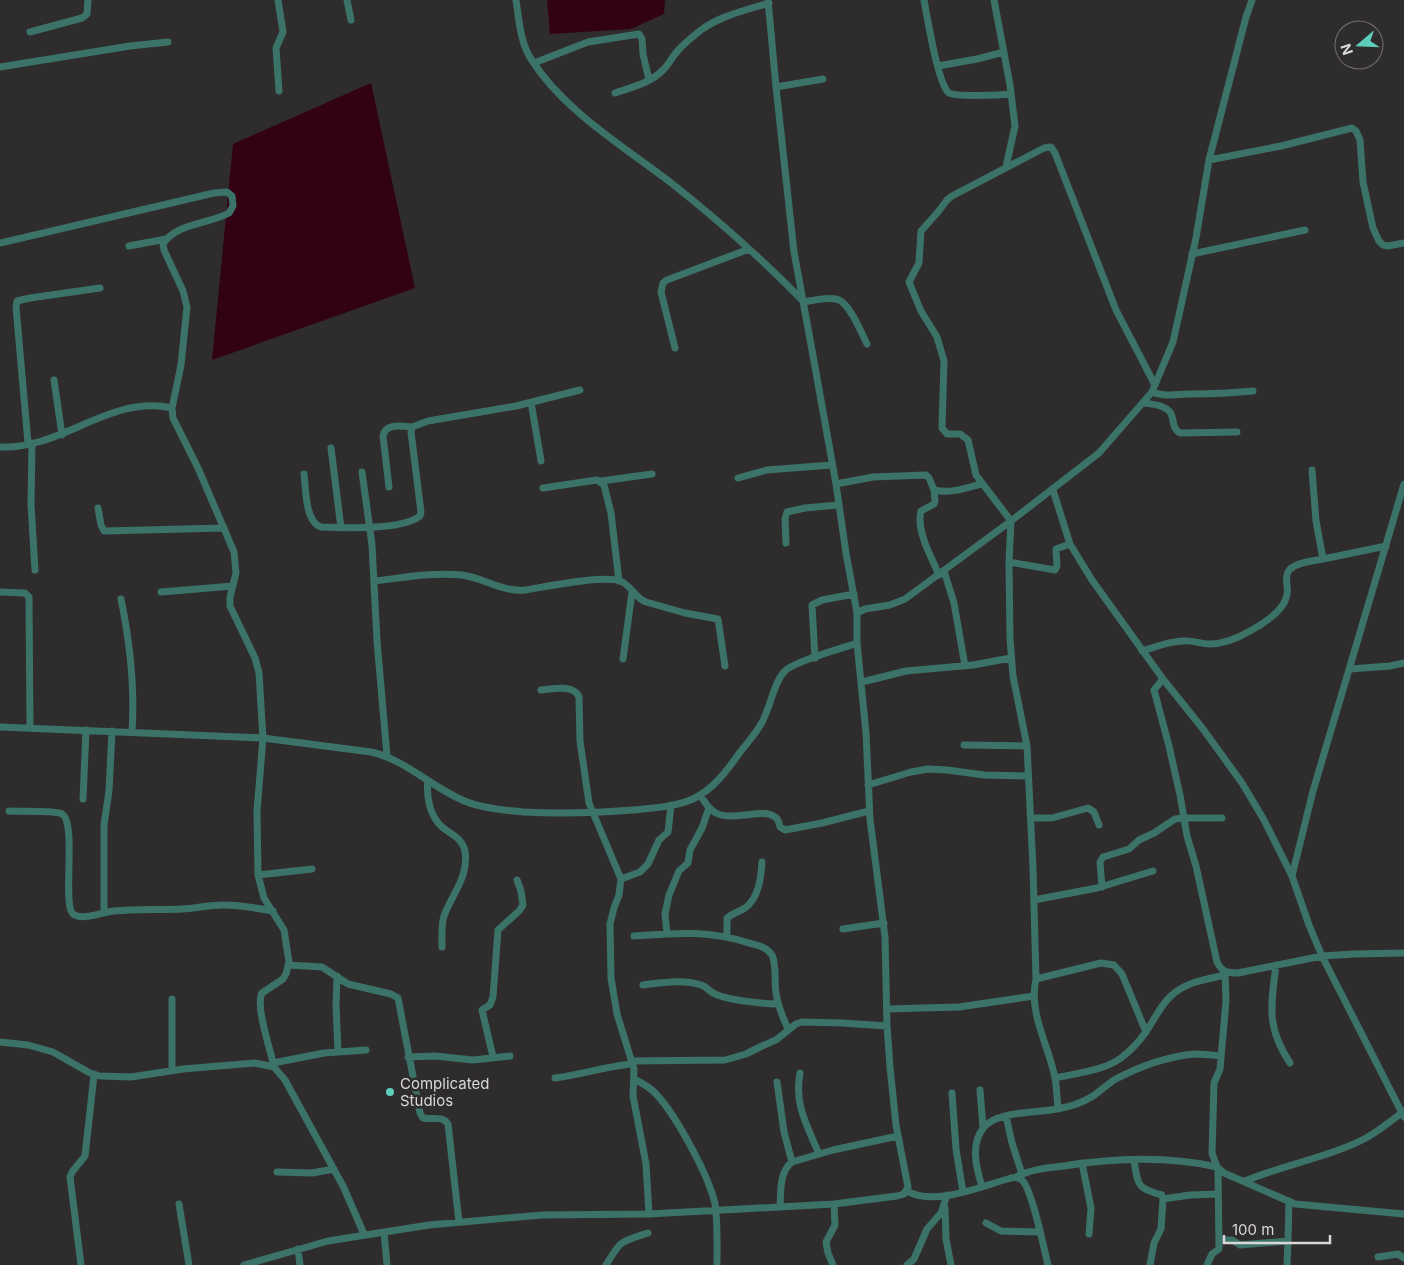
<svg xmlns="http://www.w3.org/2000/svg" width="1404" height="1265" font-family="Inter,sans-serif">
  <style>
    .water { fill: #320214 }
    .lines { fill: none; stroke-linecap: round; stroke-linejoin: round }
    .minor { stroke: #3b7368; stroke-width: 7 }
    .poi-dot { fill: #5dceb9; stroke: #2f2c2d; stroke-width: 2 }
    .labels { text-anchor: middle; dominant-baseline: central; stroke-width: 5; stroke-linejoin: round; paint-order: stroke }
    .poi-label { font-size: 15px; fill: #d9d7d8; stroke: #2f2c2d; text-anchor: start }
  </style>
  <rect width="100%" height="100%" fill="#2f2c2d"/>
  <!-- water -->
  <path class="water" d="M547 0H665L664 14 631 29 550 34Z
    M371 83 415 288 212 360 233 144Z"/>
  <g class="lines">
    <!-- minor -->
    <path class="minor" d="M278 0 283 32 276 48 279 91
      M347 0 351 20
      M516 0C519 19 520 42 531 59 563 110 623 146 670 182 717 219 762 259 804 302 814 300 826 297 836 299 849 301 861 332 867 344
      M768 0 776 87 794 252 812 350 836 484 846 553 857 613
      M924 0C927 16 938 85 949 93 956 97 1001 95 1011 94
      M994 0 1010 85 1015 126 1006 167
      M30 32 82 18 87 14 88 0
      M534 63 588 42 639 34 642 39 643 54 649 80
      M938 66 977 59 1004 52
      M0 67 130 46 168 42
      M776 87 823 79
      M615 93C632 87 651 83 664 69 668 65 671 59 675 54 682 45 692 37 701 30 720 16 746 10 769 3
      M1209 160 1281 146 1352 128 1356 131 1360 140 1363 182 1373 228 1379 241 1383 245 1388 246 1404 243
      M0 243 214 193 227 192 232 196 233 206 229 213C209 224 176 223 163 244L164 250 183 291 187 307 181 365 172 408 173 418 198 468 234 552 236 573 230 597V606L255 658 259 673 263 738 257 811 258 875 264 898 284 930 289 962 286 974 283 979 262 993C255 1006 271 1051 274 1067
      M129 246 166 239
      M1192 254 1305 230
      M675 348 661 292 663 283 667 280 749 249
      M54 380 62 435
      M1152 392C1166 398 1178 393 1192 394 1213 394 1232 393 1253 391
      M531 402 541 461
      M1143 403C1152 404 1164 405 1170 412 1175 419 1171 428 1180 433L1237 432
      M28 443 16 307 17 301 30 298 100 288
      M32 443 31 504 35 570
      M0 447C62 450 110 394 172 408
      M331 448 341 528
      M1312 470 1316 521 1323 559 1386 546
      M362 472 372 545 377 641 387 756
      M304 474C306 489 305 522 321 527 343 528 403 530 420 516L421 512 411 432 412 427 428 421 516 406 580 390
      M738 478 767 470 832 465
      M601 481 652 474
      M836 484 873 477 926 475 929 478 934 490C950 494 966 488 981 484
      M389 487 383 436C385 423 402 426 412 427
      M543 488 597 480 604 485 611 513 619 581
      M934 490 935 501 934 504 921 511C916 531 931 556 939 575
      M1053 490 1070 544 1092 580 1163 679 1203 729 1242 783 1264 820 1292 876 1309 925 1322 956 1404 1117
      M98 508 101 525 104 531 224 528
      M786 543 785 519 787 512 805 508 838 505
      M1009 562 1055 570 1057 566 1056 549 1070 544
      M944 571 954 603 965 666
      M374 581C402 578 433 572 462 575 484 578 502 592 525 590 545 587 603 575 620 581 630 584 635 598 646 602L685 613 718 619 725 666
      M0 592 25 593 29 597 30 727
      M161 592 233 586
      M121 599C130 643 135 687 132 732
      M1142 651C1156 647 1169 641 1183 641 1192 640 1201 644 1210 644 1223 644 1238 638 1250 631 1263 624 1284 611 1287 595 1289 586 1283 577 1290 569 1298 562 1313 561 1323 559
      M815 658 812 605 822 600 854 594
      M623 659 632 592
      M1350 669 1390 666 1404 663
      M1163 679 1154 690 1169 746 1180 795 1187 836 1196 866 1217 962C1222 972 1227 973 1238 973L1322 956 1354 954 1404 953
      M862 682 906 671 973 665 1011 658
      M541 690C553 689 574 684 579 697L580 741 589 803 621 879 619 895 614 908 610 924 611 978 617 1014 634 1069 633 1096 646 1164 649 1214
      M0 727 263 738 371 752C407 760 433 789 467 802 485 809 505 810 523 812 560 814 596 813 633 810 653 808 674 807 693 799 712 790 726 772 738 755 746 744 755 735 761 724 770 710 774 680 786 670 798 660 841 649 857 643
      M964 745 1027 746
      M428 781C426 797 430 816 442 827 452 835 462 838 465 851 469 877 452 894 444 916 441 926 442 937 442 947
      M868 785 911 772 928 769 947 770 984 775 1028 776
      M700 795C705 802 708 809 716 813 733 822 763 807 775 817 779 819 779 824 780 827L785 830 822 823 869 811
      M83 799 86 730
      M9 811C21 812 54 810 62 814 77 822 62 906 73 914 82 921 103 912 114 911 136 909 159 910 182 909 196 908 210 905 224 905 240 905 256 908 273 911
      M1031 818H1052L1088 808 1094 812 1099 825
      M258 875 312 869
      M1292 876 1313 791 1404 484
      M621 879 640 872 648 864 659 840 668 832 671 805
      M1102 887 1100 862 1103 857 1129 849 1139 840 1154 833 1175 819 1184 818H1222
      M1034 900 1097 888 1153 871
      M104 912V825L109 791 112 731
      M843 929 884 923
      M667 934 665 914 669 895 679 871 688 863 690 850 702 828 709 808
      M634 936C677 933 707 930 749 943 757 945 767 947 772 955 777 966 774 981 776 993 778 1006 783 1018 788 1029
      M727 936V918C733 913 739 912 745 908 759 898 761 877 762 862
      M288 965 322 967 348 984 391 994 398 998 420 1113 423 1118C432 1120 442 1115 448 1124L459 1222
      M1276 965C1271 1006 1266 1027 1290 1063
      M1225 972 1226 1001 1220 1069 1214 1083 1212 1153 1217 1167 1224 1173 1295 1204 1404 1214
      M337 976 336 1005 338 1051
      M1036 979 1033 868 1027 746 1013 676 1010 639 1009 562 1011 521 976 475 968 440 960 434H947L942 428 944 361 937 337 921 311 909 282 919 263 921 231 938 212 947 200 952 196 1044 148 1051 147 1055 153 1116 310 1155 385
      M643 985C661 983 683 979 701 985 706 986 709 991 713 993 725 1000 764 1004 778 1004
      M172 999V1070
      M887 1009 959 1007 1034 996
      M0 1042 28 1045 53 1052 90 1073 100 1076 131 1077 183 1069 255 1063 274 1067 285 1080 343 1186 364 1234
      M408 1057 435 1056 473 1060 510 1056
      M493 1057 482 1010 490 1005 493 997 498 930 519 911 523 905 521 891 517 880
      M632 1061 725 1060 746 1054 762 1046 776 1040 796 1024 802 1022 842 1023 887 1026
      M273 1063 324 1053 366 1050
      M800 1073C794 1105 807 1125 819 1154
      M555 1078C581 1075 606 1066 633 1064
      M1055 1078C1077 1073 1103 1071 1121 1058 1130 1051 1139 1042 1145 1033 1154 1021 1160 1005 1172 995 1186 982 1207 979 1225 975
      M634 1079C642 1083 650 1087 656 1094 676 1115 709 1176 715 1204 718 1223 717 1246 717 1265
      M777 1082 784 1132 792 1162
      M980 1090 983 1128
      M952 1093 956 1149 963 1192
      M1058 1109C1057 1099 1057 1088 1055 1078 1049 1046 1028 1013 1036 979L1101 963 1114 965 1122 974 1146 1032
      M1006 1116 1012 1143 1022 1174
      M1134 1160C1138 1185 1136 1188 1162 1195L1163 1199 1190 1195 1218 1194
      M1082 1163 1091 1208 1089 1234
      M277 1172 312 1173 334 1169
      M1016 1177C1031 1169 1048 1168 1064 1166 1114 1158 1167 1156 1217 1167
      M1245 1181C1283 1165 1330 1157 1366 1138 1380 1130 1391 1121 1404 1111
      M982 1186C976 1168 970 1144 984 1127 997 1111 1037 1113 1057 1109 1069 1107 1082 1103 1093 1096 1100 1091 1107 1085 1114 1080 1138 1067 1166 1057 1194 1054 1202 1054 1212 1055 1221 1056
      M907 1191C934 1207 982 1186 1011 1178 1015 1177 1018 1177 1022 1180 1032 1189 1044 1249 1048 1265
      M179 1204 189 1265
      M780 1207C781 1192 779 1172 792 1162L833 1150 898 1136
      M945 1208 946 1239 951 1265
      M986 1223 1001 1231 1040 1232
      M384 1232 387 1265
      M1219 1240H1232L1240 1245 1288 1241 1287 1265
      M1288 1241 1289 1201
      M298 1249 300 1265
      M1378 1257 1398 1254 1404 1258
      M81 1265 70 1177 72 1172 85 1156 94 1075
      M244 1265 328 1241 429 1225 542 1215 649 1214 834 1204 897 1196 904 1194 908 1187 896 1125 890 1067 887 1026 885 937 870 819 866 733 857 643V613L865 609 890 605 905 599 1011 521 1099 453 1152 392 1173 342 1196 238 1209 160 1246 17 1252 0
      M606 1265C621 1240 620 1242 648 1233
      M833 1265 828 1253 826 1242 835 1225 834 1204
      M907 1265 914 1259 927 1229 941 1213 947 1195
      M1150 1265 1154 1243 1161 1229 1163 1199
      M1207 1265 1212 1254 1219 1249 1218 1168"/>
  </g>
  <!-- markers -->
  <circle class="poi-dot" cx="390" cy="1092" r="5"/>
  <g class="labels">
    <!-- poi labels -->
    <g class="poi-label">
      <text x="400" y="1083">Complicated<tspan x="400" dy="17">Studios</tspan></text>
    </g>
  </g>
  <!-- north arrow -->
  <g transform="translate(1359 45) rotate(251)"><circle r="24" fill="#2f2c2d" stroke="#737071"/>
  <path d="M0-4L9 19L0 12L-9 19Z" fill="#5dceb9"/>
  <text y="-8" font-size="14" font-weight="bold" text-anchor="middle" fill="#d9d7d8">N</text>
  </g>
  <!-- scale -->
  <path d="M1224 1235v8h106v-8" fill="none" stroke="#d9d7d8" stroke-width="2.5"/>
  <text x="1232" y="1235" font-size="15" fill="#d9d7d8" stroke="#2f2c2d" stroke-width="4" paint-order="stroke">100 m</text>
</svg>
